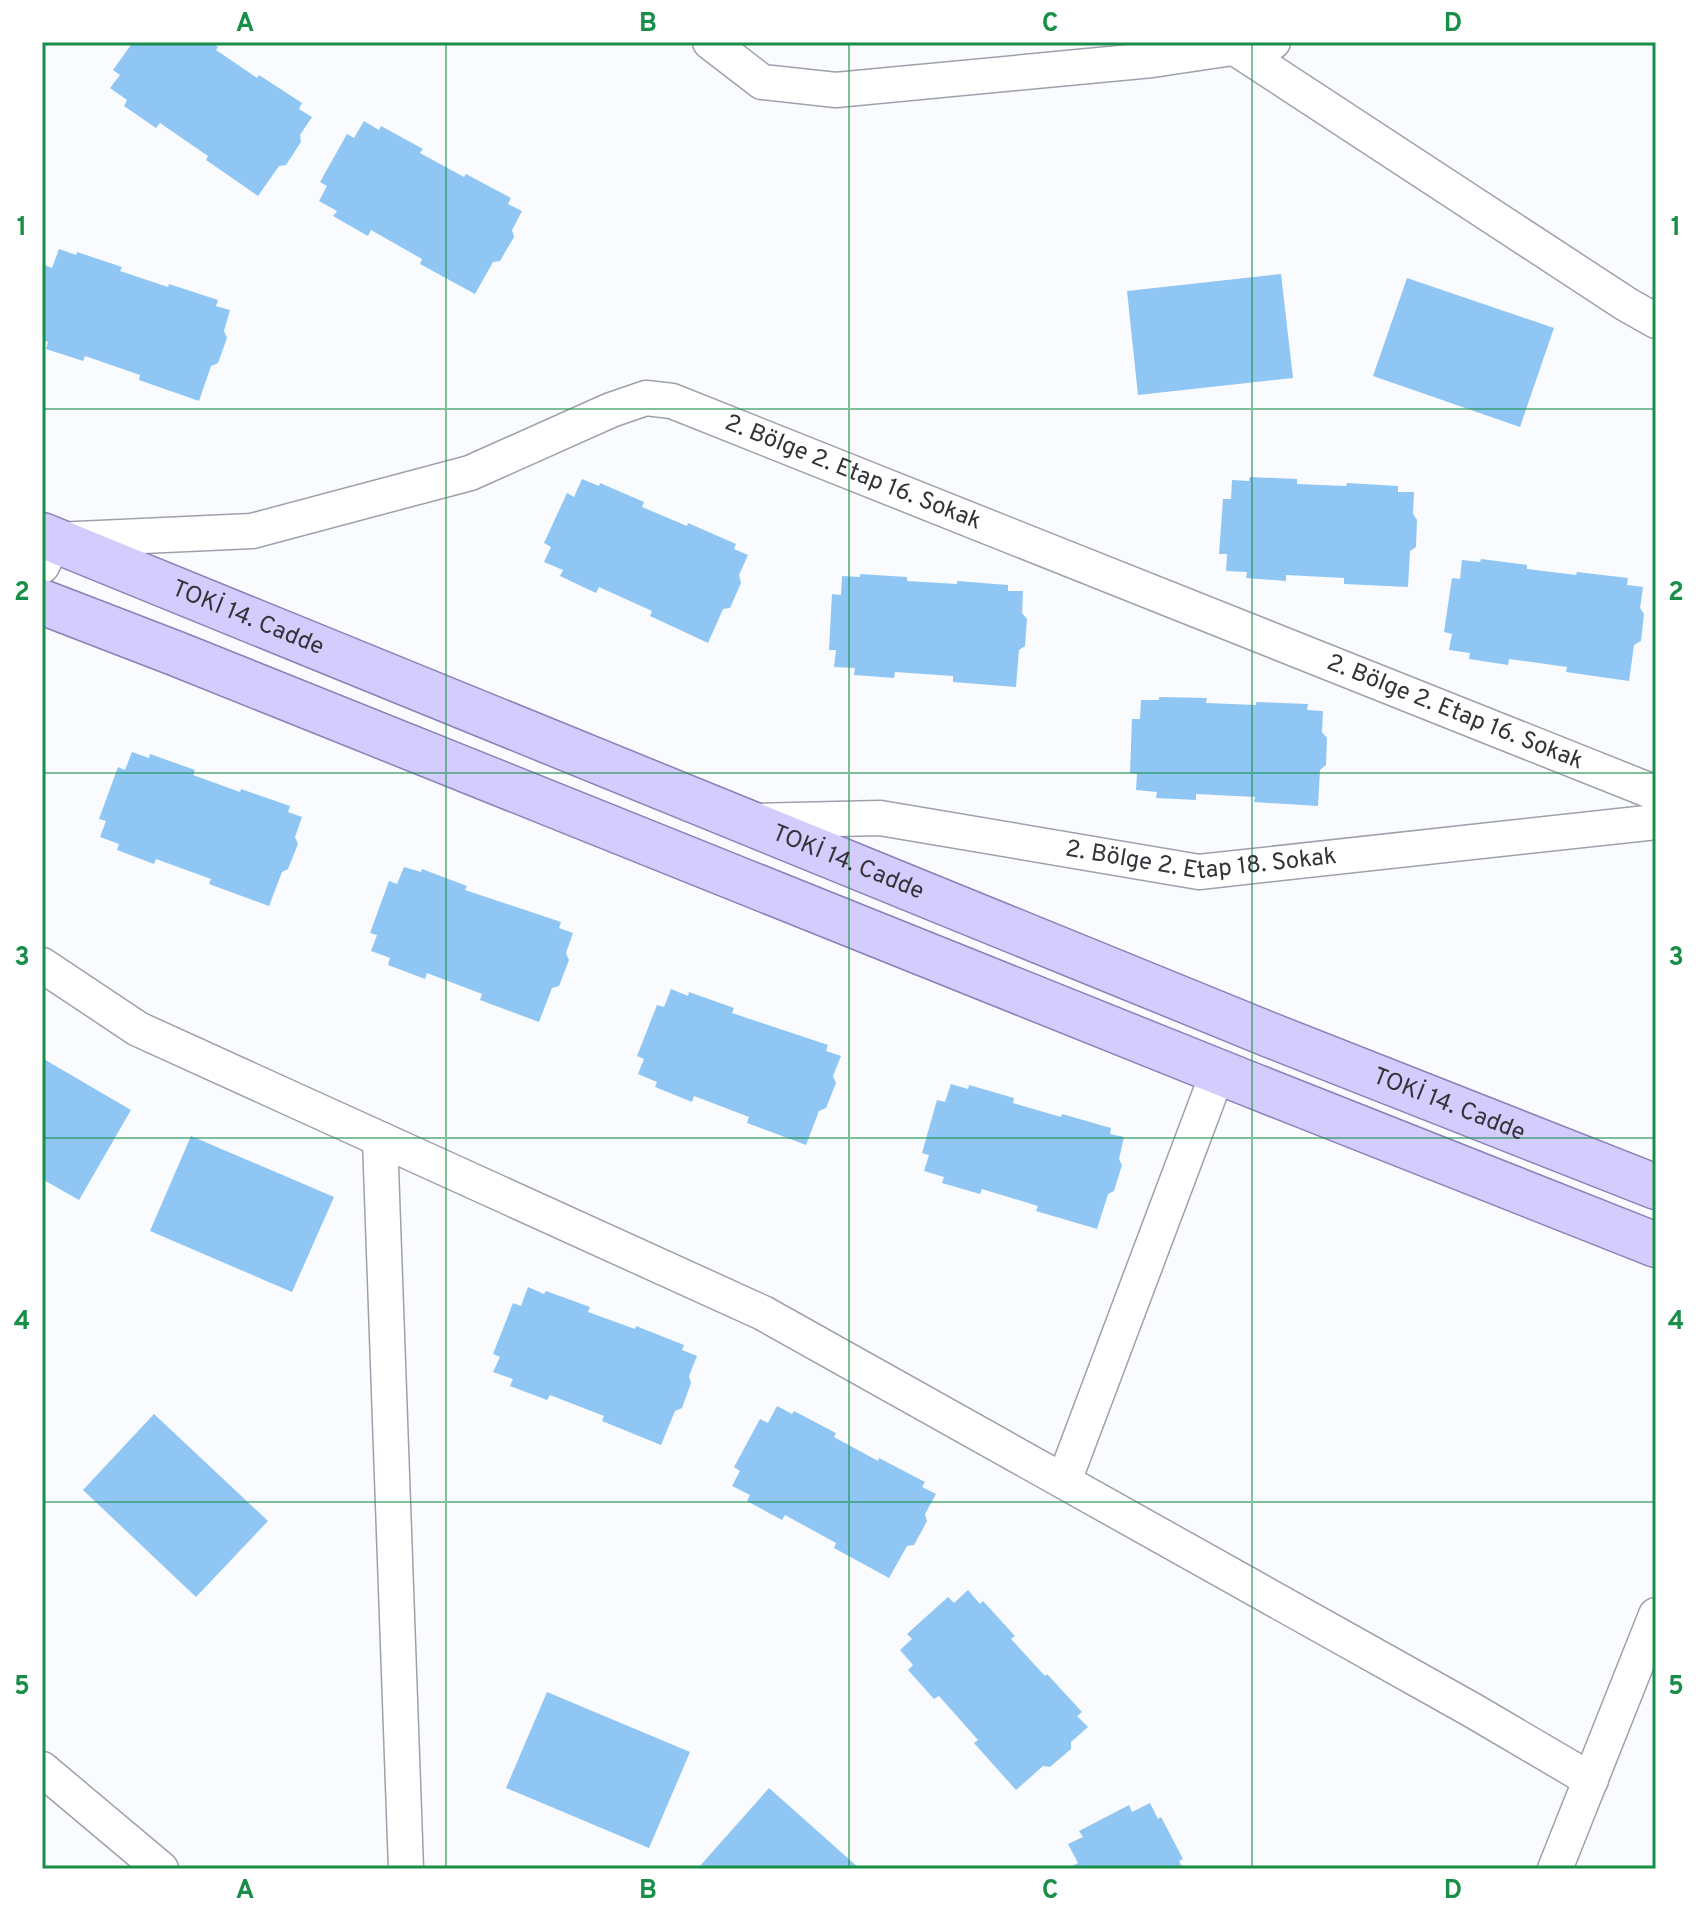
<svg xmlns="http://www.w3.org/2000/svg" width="1698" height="1911" font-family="Overpass,sans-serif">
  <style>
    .building { fill: #8fc6f4 }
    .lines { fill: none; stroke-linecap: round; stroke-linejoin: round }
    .minor-casing { stroke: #9ea1aa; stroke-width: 37 }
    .major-casing { stroke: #8981b7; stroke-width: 47 }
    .minor { stroke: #fff; stroke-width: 34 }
    .major { stroke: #d4ccfd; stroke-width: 44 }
    .grid { fill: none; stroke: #188e48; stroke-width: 2; stroke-opacity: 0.55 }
    .labels { text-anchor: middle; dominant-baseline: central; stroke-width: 8; stroke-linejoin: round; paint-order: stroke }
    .street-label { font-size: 24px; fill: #333438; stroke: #fff }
    .neatline { fill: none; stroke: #188e48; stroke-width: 3 }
    .grid-label { font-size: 26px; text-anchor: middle; font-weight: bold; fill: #188e48 }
  </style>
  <rect width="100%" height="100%" fill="#fafbff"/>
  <!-- building -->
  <path class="building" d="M133 42H211L218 47 216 50 257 78 259 75 302 103 299 109 312 117 300 135 301 142 286 165 279 166 258 196 206 160 208 156 160 123 156 128 124 106 127 100 110 88 120 75 113 70Z
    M364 121 379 130 381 126 423 149 420 153 464 177 466 174 511 198 508 204 522 211 512 230 514 237 500 261 493 262 475 294 420 264 422 259 371 230 368 236 333 216 337 211 319 201 327 186 320 182 347 134 354 138Z
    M59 249 76 255 77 252 122 267 120 271 168 287 169 284 218 300 216 306 230 310 224 331 227 338 218 363 211 366 199 401 139 380 140 375 85 356 83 361 46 349 48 342 42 340V274L45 265 52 268Z
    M1281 274 1293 378 1138 395 1127 291Z
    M1407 278 1554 328 1520 427 1373 376Z
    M1250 477 1297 479V484L1346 486 1347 483 1398 486V492H1414L1413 514 1417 520 1416 547 1410 551 1408 587 1344 584V578L1286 575V581L1246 578 1247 572 1226 571 1227 554H1219L1223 499H1231L1232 480 1249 481Z
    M582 479 599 486 600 483 644 502 642 507 687 526 688 523 736 544 734 549 748 555 739 575 741 583 730 608 723 609 708 643 650 616 652 611 599 587 596 593 560 576 563 570 544 562 551 547 544 543 567 493 574 497Z
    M1481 559 1527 565V569L1576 575 1577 572 1628 578 1627 585 1643 587 1640 608 1644 614 1641 641 1634 645 1629 681 1566 672 1567 667 1509 659 1508 665 1469 659 1470 653 1449 650 1452 634 1444 632 1452 578 1460 579 1462 560 1480 562Z
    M860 574 907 577V581L957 584V581L1008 585V591H1023L1022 613 1027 619 1025 646 1019 650 1016 687 953 682V676L895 672 894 678 854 675 855 668 834 667 836 650H829L832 594 841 595 842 576 860 577Z
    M1159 697 1207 698 1206 703 1256 705V702L1308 704 1307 710 1323 711 1322 732 1327 738 1326 765 1320 770 1318 806 1254 802 1255 797 1196 794V800L1156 798 1157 792 1136 790 1137 774 1130 773 1132 719H1140L1141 700H1159Z
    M132 752 149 758 150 754 195 770 193 775 240 792 241 789 290 806 288 812 302 817 295 837 298 844 288 869 282 872 269 906 209 884 211 879 156 859 154 864 117 850 119 844 100 837 106 821 99 819 118 767 125 770Z
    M404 867 421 872 422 869 467 886 465 890 561 922 559 928 573 933 566 953 569 960 559 986 552 988 539 1022 480 1000 482 994 427 973 425 979 388 965 390 958 371 951 377 935 370 933 389 881 397 884Z
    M671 989 688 996 689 992 734 1008 732 1013 828 1045 826 1051 841 1056 833 1076 836 1083 826 1108 819 1111 806 1145 747 1123 749 1117 694 1096 692 1102 655 1087 657 1082 638 1074 644 1059 637 1056 657 1005 664 1007Z
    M42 1058 131 1110 79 1200 42 1179Z
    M951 1084 968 1089 969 1085 1014 1098 1013 1103 1061 1117 1062 1114 1111 1128 1110 1134 1124 1137 1119 1159 1122 1165 1114 1191 1108 1194 1097 1229 1036 1211 1038 1206 982 1189 980 1194 942 1183 944 1177 924 1171 929 1155 922 1153 937 1100 945 1102Z
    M191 1136 334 1197 292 1292 150 1231Z
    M528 1287 544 1294 546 1291 590 1307 588 1312 635 1329 636 1326 684 1345 682 1350 697 1356 689 1376 691 1383 682 1408 675 1411 661 1445 602 1421 604 1416 550 1395 547 1400 510 1386 513 1379 493 1372 500 1357 493 1354 513 1303 521 1306Z
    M777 1406 792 1414 794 1411 836 1433 834 1437 878 1461 879 1458 925 1482 922 1487 936 1494 925 1514 927 1521 914 1545 907 1546 889 1578 834 1548 836 1543 785 1515 782 1520 747 1501 750 1495 732 1486 740 1471 734 1467 760 1419 768 1423Z
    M154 1414 268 1521 196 1597 83 1490Z
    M968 1590 980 1604 983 1601 1015 1636 1011 1639 1045 1676 1047 1674 1082 1712 1077 1716 1088 1727 1071 1742V1749L1050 1767 1043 1766 1016 1790 974 1743 978 1740 939 1696 934 1699 908 1670 913 1665 900 1650 912 1639 907 1634 948 1597 954 1603Z
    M547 1692 690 1752 649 1848 506 1788Z
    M769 1788 860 1869H702L699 1867Z
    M1150 1803 1158 1819 1161 1817 1183 1859 1179 1861 1183 1869H1074L1072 1866 1078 1863 1068 1844 1083 1837 1079 1831 1129 1805 1132 1812Z"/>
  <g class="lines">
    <defs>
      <g id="minor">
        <path d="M710 42 762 82 836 90 1152 60 1273 42"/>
        <path d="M1235 48 1626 304 1656 321"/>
        <path id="s1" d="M42 566 55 540 252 531 470 473 611 410 646 398 672 401 1656 793"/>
        <path id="s2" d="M753 821 880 818 1199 872 1656 822"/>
        <path d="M42 965 138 1029 763 1313 1472 1710 1591 1780"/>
        <path d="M380 1139 406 1869"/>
        <path d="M1064 1481 1218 1072"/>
        <path d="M42 1769 161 1869"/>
        <path d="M1555 1869 1656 1615"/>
      </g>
      <g id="major">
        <path id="s3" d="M42 535 1270 1035 1656 1187"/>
        <path d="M42 602 177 654 1254 1086 1656 1245"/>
      </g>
    </defs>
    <!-- minor casing -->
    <use href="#minor" class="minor-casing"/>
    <!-- major casing -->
    <use href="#major" class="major-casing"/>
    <!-- minor -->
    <use href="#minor" class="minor"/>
    <!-- major -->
    <use href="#major" class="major"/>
  </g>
  <!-- grid -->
  <path class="grid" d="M446 42V1869M849 42V1869M1252 42V1869M42 409H1656M42 773H1656M42 1138H1656M42 1502H1656"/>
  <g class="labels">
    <!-- street labels -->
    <g class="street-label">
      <text stroke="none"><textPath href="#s1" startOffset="864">2. Bölge 2. Etap 16. Sokak</textPath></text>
      <text stroke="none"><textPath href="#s3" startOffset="222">TOKİ 14. Cadde</textPath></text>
      <text stroke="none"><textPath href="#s1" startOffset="1512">2. Bölge 2. Etap 16. Sokak</textPath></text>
      <text stroke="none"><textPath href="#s2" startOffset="452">2. Bölge 2. Etap 18. Sokak</textPath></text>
      <text stroke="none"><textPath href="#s3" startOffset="870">TOKİ 14. Cadde</textPath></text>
      <text stroke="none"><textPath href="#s3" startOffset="1518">TOKİ 14. Cadde</textPath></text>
    </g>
  </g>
  <!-- border -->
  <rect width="1698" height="1911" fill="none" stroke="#ffffff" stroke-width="88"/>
  <rect x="44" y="44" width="1610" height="1823" class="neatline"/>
  <g class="grid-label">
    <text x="245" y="31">A</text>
    <text x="648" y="31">B</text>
    <text x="1050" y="31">C</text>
    <text x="1453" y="31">D</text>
    <text x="22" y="235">1</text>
    <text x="1676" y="235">1</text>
    <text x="22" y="600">2</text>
    <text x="1676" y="600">2</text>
    <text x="22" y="965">3</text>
    <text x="1676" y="965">3</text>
    <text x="22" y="1329">4</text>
    <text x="1676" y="1329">4</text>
    <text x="22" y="1694">5</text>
    <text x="1676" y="1694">5</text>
    <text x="245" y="1898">A</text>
    <text x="648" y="1898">B</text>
    <text x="1050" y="1898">C</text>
    <text x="1453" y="1898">D</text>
  </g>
</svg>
